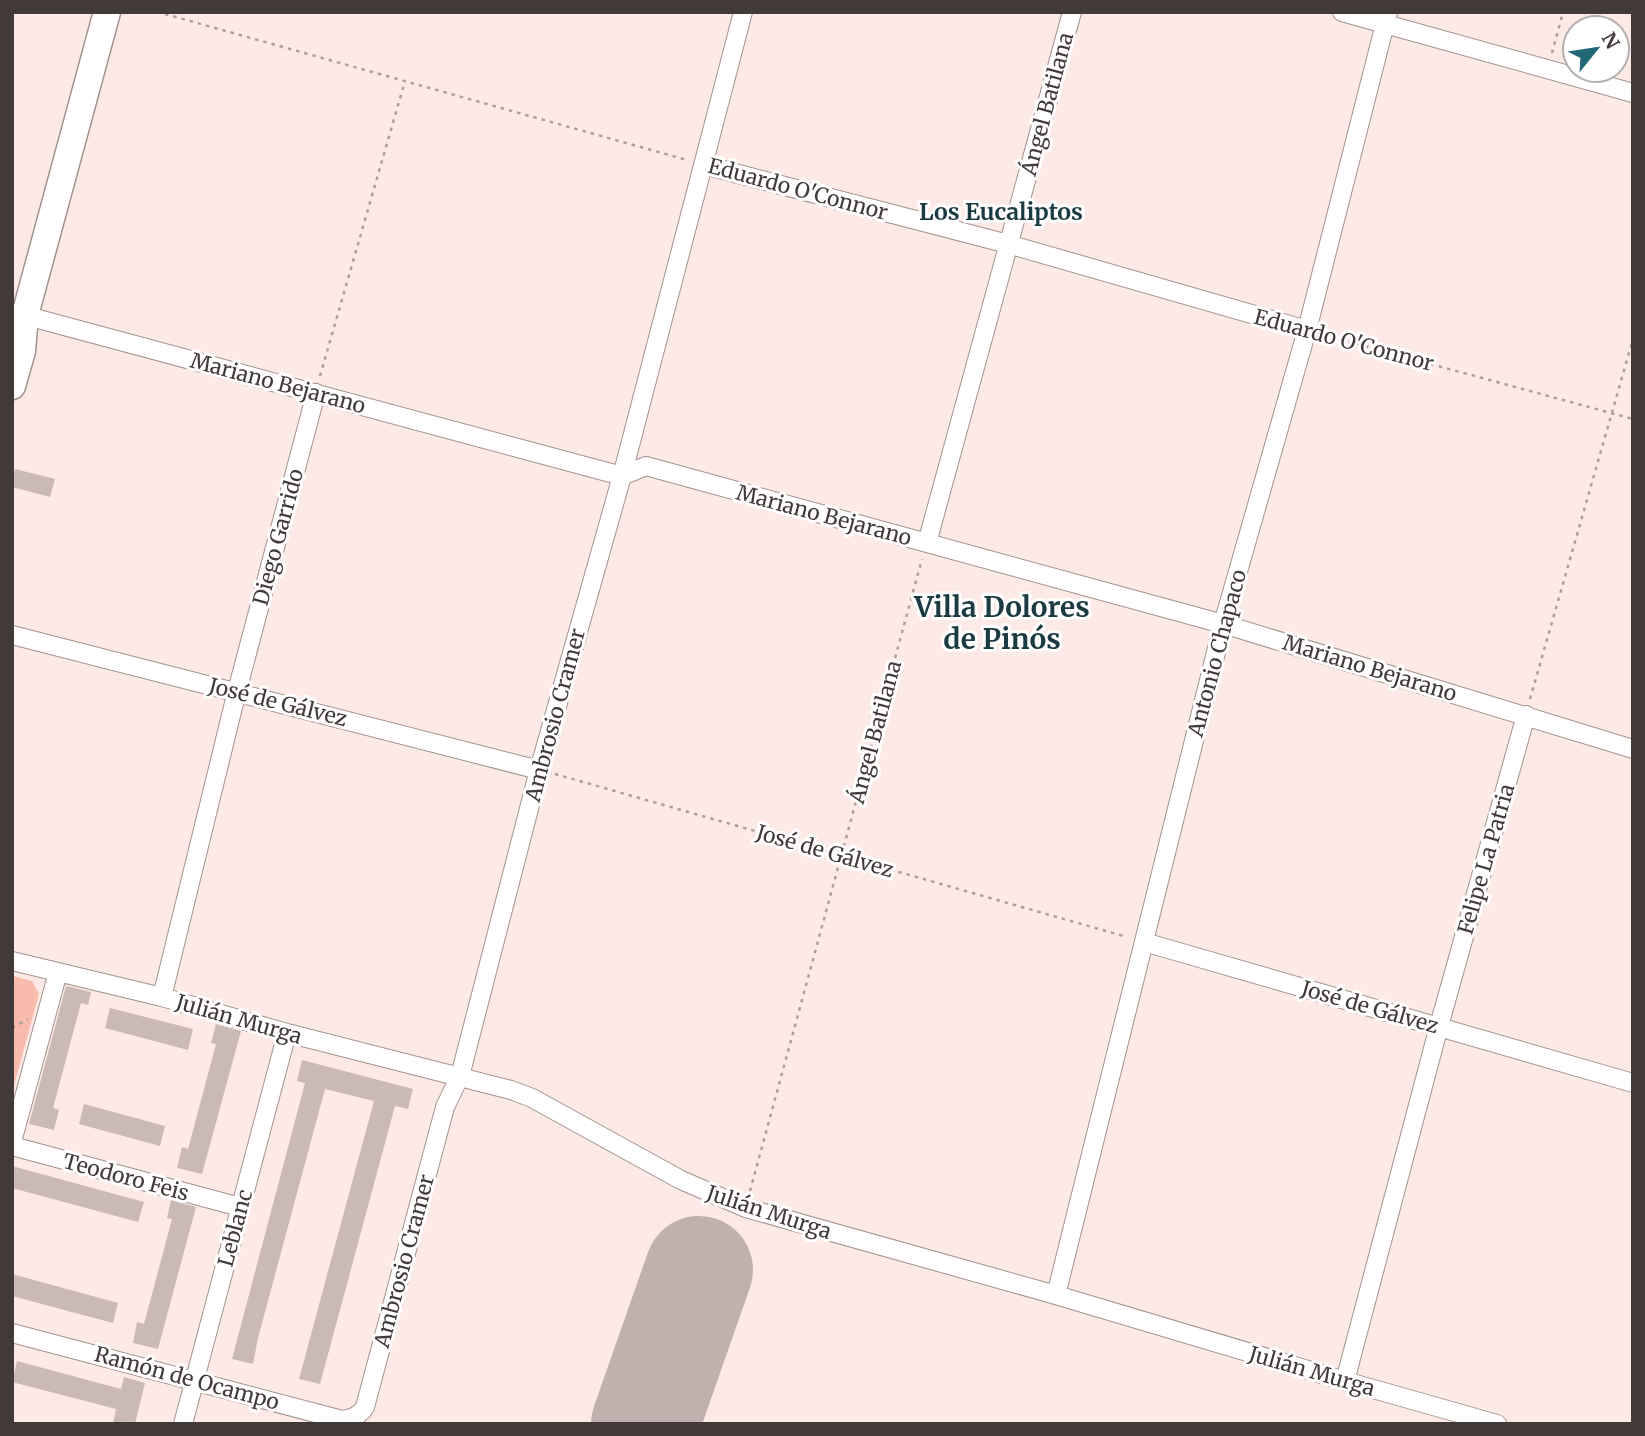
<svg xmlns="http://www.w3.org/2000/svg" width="1645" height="1436" font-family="Merriweather,serif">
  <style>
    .green { fill: #f8bcad }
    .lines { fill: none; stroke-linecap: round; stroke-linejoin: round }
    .runway { stroke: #c0b0ae; stroke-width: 108 }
    .building { fill: #cbb9b5 }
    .minor-casing { stroke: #a3928e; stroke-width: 20 }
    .secondary-casing { stroke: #a3928e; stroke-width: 29 }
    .path { stroke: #ad9f9c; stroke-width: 2.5; stroke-dasharray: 3.5 5; stroke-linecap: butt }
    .minor { stroke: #fff; stroke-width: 18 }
    .secondary { stroke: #fff; stroke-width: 26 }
    .labels { text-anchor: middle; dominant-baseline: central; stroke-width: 6; stroke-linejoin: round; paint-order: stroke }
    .street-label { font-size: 21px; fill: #423a39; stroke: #fff }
    .neighbourhood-label { font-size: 23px; font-weight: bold; fill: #1b3b42; stroke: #fff }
    .district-label { font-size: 28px; font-weight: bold; fill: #1b3b42; stroke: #fff }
  </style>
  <rect width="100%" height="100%" fill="#fdeae6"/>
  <!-- green -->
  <path class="green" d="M13 976 32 981 39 994 12 1093Z"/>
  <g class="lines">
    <!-- runway -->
    <path class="runway" d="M645 1424 699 1270"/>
  </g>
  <!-- building -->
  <path class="building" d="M15 469 55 479 50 497 12 487Z
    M66 986 91 992 88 1005 81 1003 53 1108 59 1110 54 1130 29 1124Z
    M110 1008 193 1029 188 1050 105 1028Z
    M216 1024 241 1031 202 1174 177 1168 182 1147 188 1149 216 1044 211 1043Z
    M302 1060 413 1089 408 1109 395 1106 320 1384 299 1379 374 1101 325 1089 258 1338 253 1364 232 1359 305 1083 297 1081Z
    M84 1104 165 1126 160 1146 79 1124Z
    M12 1166 144 1202 138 1222 12 1188Z
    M171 1200 196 1207 158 1349 133 1343 137 1322 144 1324 172 1219 167 1218Z
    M12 1274 118 1303 113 1323 12 1296Z
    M17 1361 121 1389 124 1377 145 1383 135 1424H113L116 1409 12 1382Z"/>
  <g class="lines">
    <defs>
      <path id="minor" d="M1342 12 1633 93
        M704 165 1008 244 1307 330
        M16 313 622 476 646 466 1223 624 1633 749
        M927 543 1072 12
        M12 635 539 770
        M1144 942 1633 1083
        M12 961 162 997 287 1033 511 1090 532 1098 681 1180 746 1208 1056 1295 1345 1381 1497 1424
        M162 997 237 691 316 393
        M12 1142 58 972
        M12 1146 240 1207
        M1056 1295 1223 624 1307 330 1388 12
        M12 1333 342 1420C353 1418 359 1416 365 1407L445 1107 460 1076 539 770 622 476 743 12
        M1345 1381 1439 1026 1526 715
        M183 1424 287 1033"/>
      <path id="secondary" d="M12 386 22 351 25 315 107 12"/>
    </defs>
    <!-- minor casing -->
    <use href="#minor" class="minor-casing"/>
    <!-- secondary casing -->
    <use href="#secondary" class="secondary-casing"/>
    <!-- path -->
    <path class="path" d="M165 14 687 160
      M1552 53 1563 12
      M1324 335 1633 419
      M320 376 405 81
      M1530 699 1633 339
      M555 774 1127 937
      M12 1028 28 1019
      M750 1191 922 559"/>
    <!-- minor -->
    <use href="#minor" class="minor"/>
    <!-- secondary -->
    <use href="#secondary" class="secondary"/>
  </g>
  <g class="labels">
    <!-- street labels -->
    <g class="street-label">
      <text transform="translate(1047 104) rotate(-75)">Ángel Batilana</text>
      <text transform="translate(798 189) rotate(15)">Eduardo O'Connor</text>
      <text transform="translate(1344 340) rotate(15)">Eduardo O'Connor</text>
      <text transform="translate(278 383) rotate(15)">Mariano Bejarano</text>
      <text transform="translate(824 515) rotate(15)">Mariano Bejarano</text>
      <text transform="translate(278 537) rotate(-75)">Diego Garrido</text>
      <text transform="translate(1217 653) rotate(-75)">Antonio Chapaco</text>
      <text transform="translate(1370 668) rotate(17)">Mariano Bejarano</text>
      <text transform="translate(278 702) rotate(14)">José de Gálvez</text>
      <text transform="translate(555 715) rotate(-75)">Ambrosio Cramer</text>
      <text transform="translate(875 732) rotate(-75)">Ángel Batilana</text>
      <text transform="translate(825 851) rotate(16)">José de Gálvez</text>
      <text transform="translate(1486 859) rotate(-74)">Felipe La Patria</text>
      <text transform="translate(1370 1007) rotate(16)">José de Gálvez</text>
      <text transform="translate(239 1019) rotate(16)">Julián Murga</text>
      <text transform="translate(126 1177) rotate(15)">Teodoro Feis</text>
      <text transform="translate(769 1212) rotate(18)">Julián Murga</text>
      <text transform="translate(235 1228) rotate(-75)">Leblanc</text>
      <text transform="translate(404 1261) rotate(-75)">Ambrosio Cramer</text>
      <text transform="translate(1312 1371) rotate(16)">Julián Murga</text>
      <text transform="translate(187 1378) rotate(15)">Ramón de Ocampo</text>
    </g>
    <!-- neighbourhood labels -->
    <g class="neighbourhood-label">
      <text x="1001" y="211">Los Eucaliptos</text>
    </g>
    <!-- district labels -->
    <g class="district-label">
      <text x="1002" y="607">Villa Dolores<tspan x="1002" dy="32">de Pinós</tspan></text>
    </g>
  </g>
  <!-- border -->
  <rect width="1645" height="1436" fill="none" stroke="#423a39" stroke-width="28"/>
  <!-- north arrow -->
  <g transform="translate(1596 49) rotate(60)"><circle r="33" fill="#ffffff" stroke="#b3b0b0" stroke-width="2"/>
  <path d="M0-5L12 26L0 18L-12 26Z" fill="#216877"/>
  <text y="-10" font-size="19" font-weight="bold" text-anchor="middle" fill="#423a39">N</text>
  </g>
</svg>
